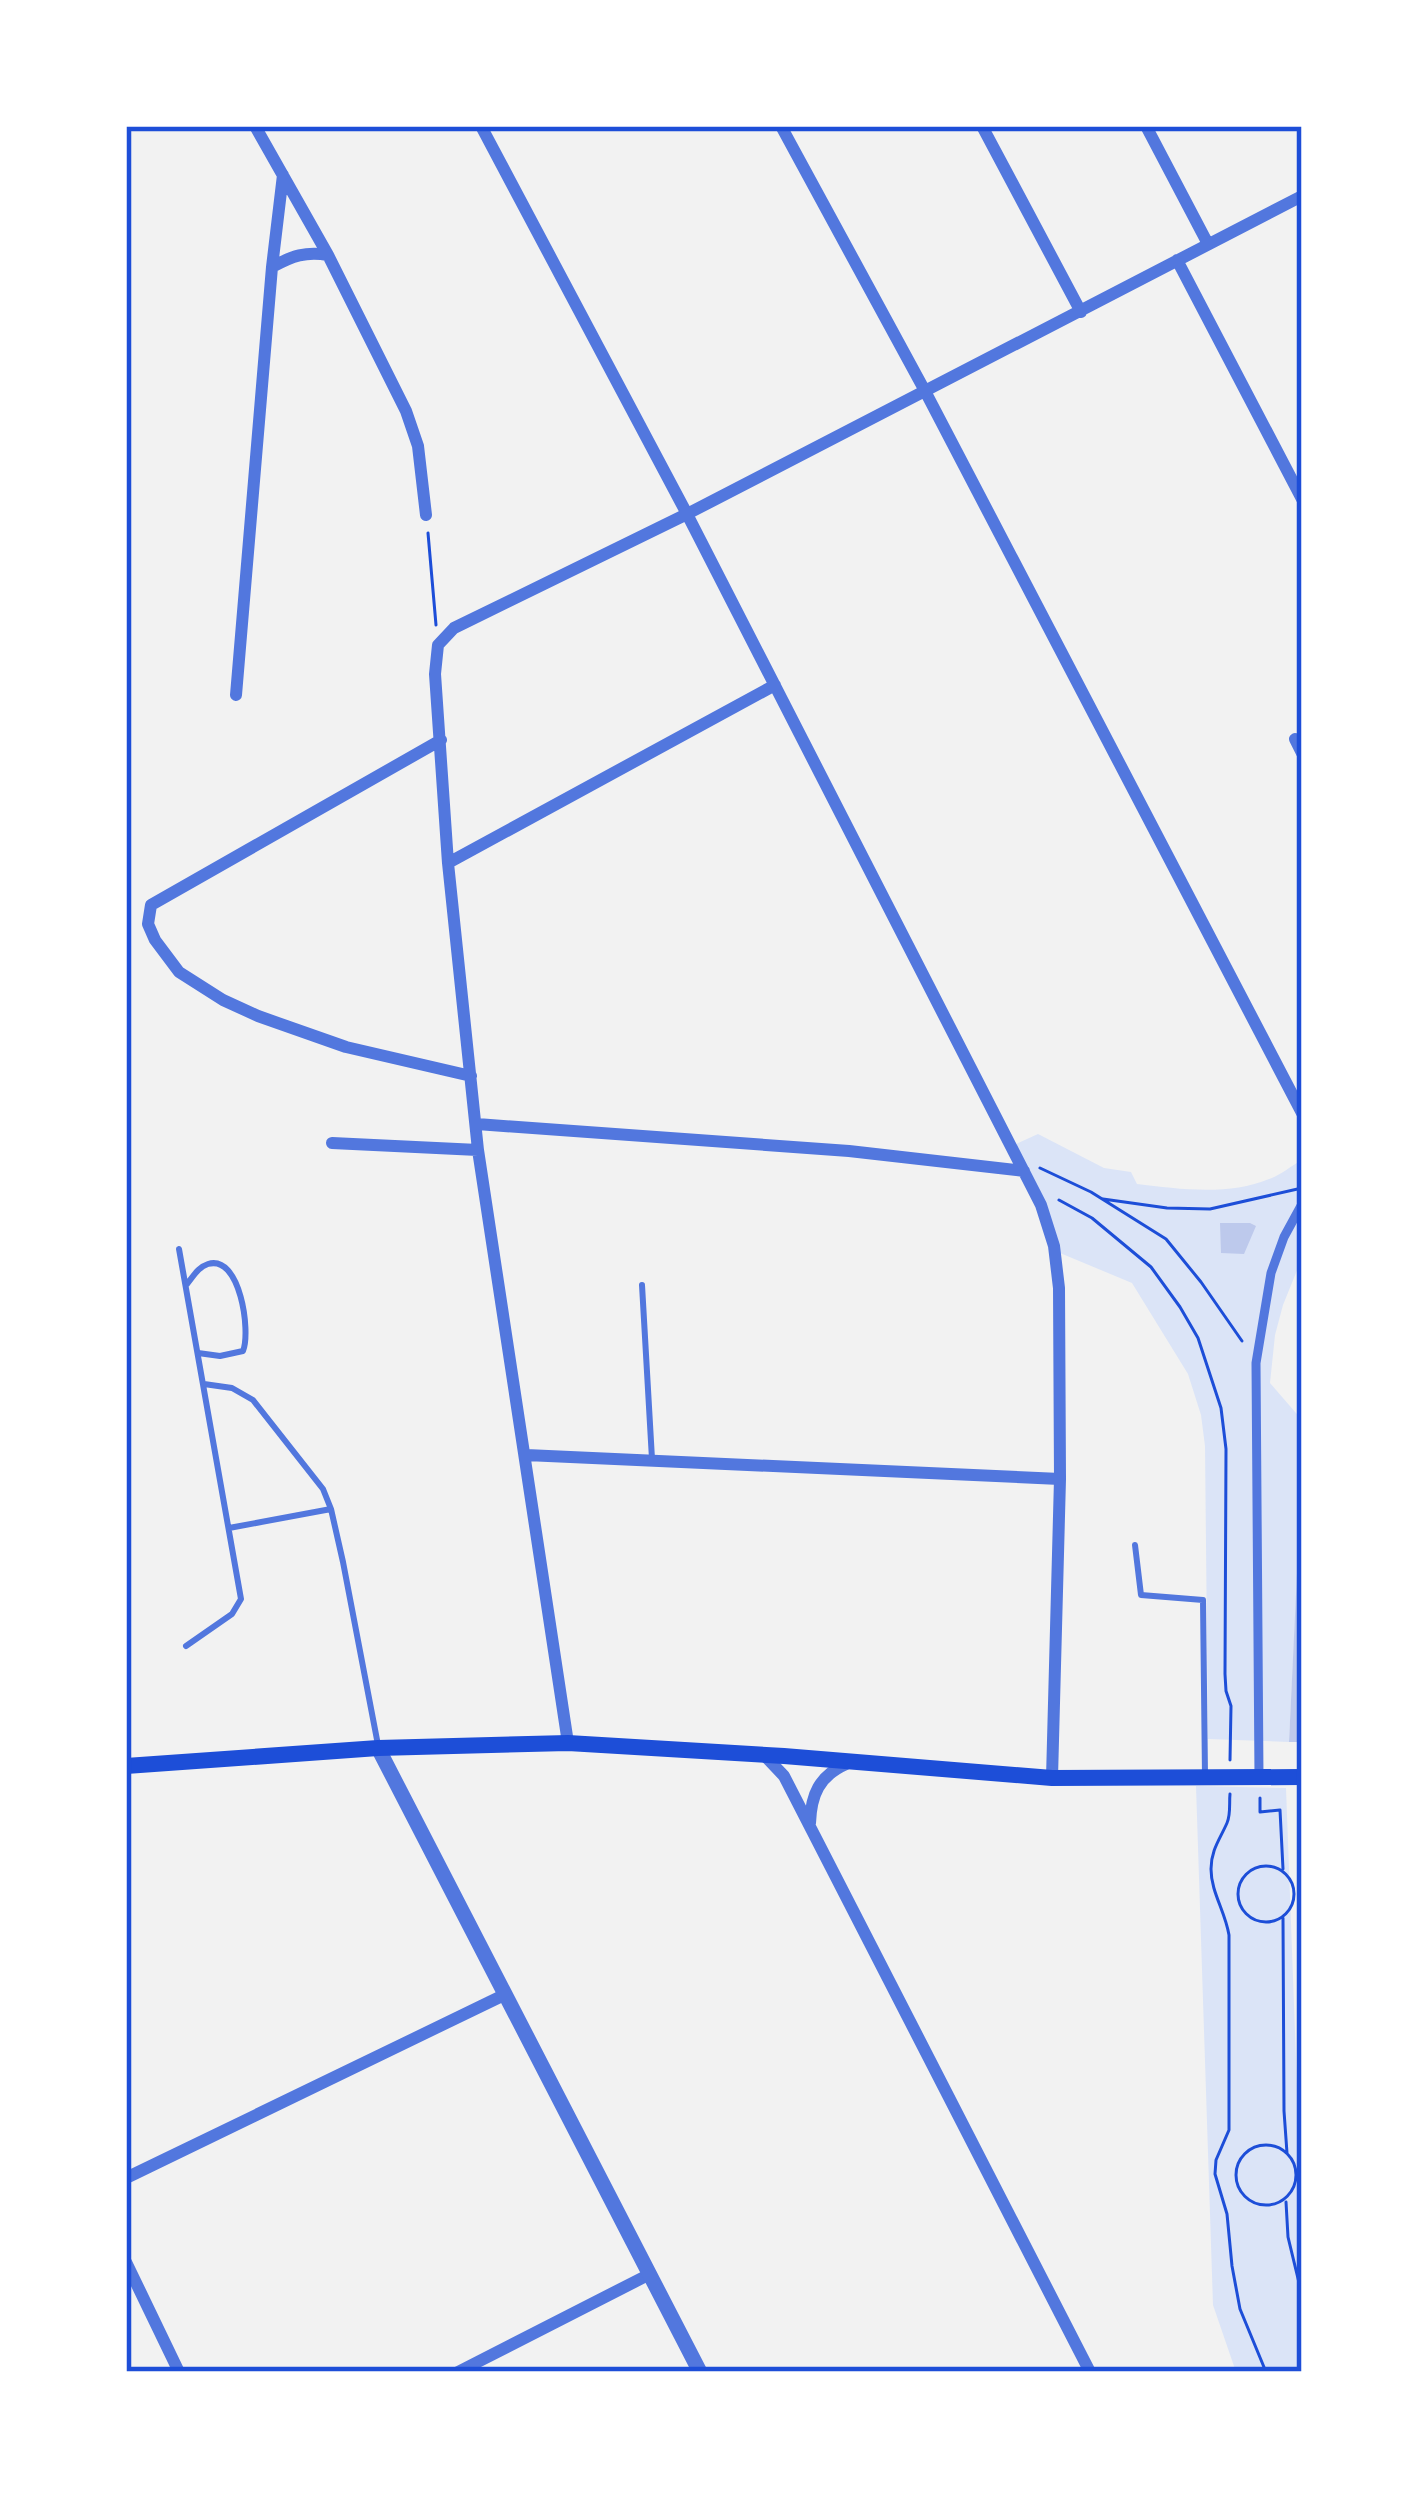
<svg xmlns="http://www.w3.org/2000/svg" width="1428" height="2498" font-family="'Roboto Condensed',sans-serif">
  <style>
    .green { fill: #dbe4f7 }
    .building { fill: #bdc9ec }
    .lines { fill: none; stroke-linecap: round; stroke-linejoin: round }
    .path { stroke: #1d4ed8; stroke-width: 3 }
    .service { stroke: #5277de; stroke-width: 6 }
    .pedestrian { stroke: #5277de; stroke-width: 9 }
    .minor { stroke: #5277de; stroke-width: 12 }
    .tertiary { stroke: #5277de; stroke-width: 15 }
    .secondary { stroke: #1d4ed8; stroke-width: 16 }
    .neatline { fill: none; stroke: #1d4ed8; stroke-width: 4.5 }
  </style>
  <rect width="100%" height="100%" fill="#f2f2f2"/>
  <!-- green -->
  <path class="green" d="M1038 1134 1104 1168 1131 1172 1137 1184C1179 1189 1229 1196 1269 1179 1281 1175 1291 1166 1302 1160V1258L1283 1305 1275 1335 1270 1383 1302 1420V1481L1289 1742 1208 1739 1205 1446 1201 1415 1188 1374 1132 1283 1060 1253 1014 1145Z
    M1196 1786 1286 1788 1302 2221V2372H1236L1213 2305Z"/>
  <!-- building -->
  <path class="building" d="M1220 1223H1250L1256 1226 1244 1254 1221 1253Z
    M1298 1552H1302V1742H1289Z"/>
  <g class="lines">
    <!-- path -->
    <path class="path" d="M428 533 436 625
      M1040 1168 1091 1192 1166 1239 1201 1282 1242 1341
      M1103 1199 1167 1208 1210 1209 1302 1188
      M1059 1200 1092 1218 1151 1267 1180 1307 1198 1338 1221 1408 1226 1449 1225 1674 1226 1691 1231 1706 1230 1760
      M1230 1794C1229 1803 1231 1814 1227 1823 1220 1839 1211 1850 1211 1869 1211 1892 1225 1911 1229 1935V2130L1216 2160 1215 2174 1227 2214 1232 2266 1240 2309 1266 2372
      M1260 1798V1812L1280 1810 1283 1869
      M1238 1894a28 28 0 1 1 56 0a28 28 0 1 1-56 0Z
      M1283 1918 1284 2111 1287 2153
      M1236 2175a30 30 0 1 1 60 0a30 30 0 1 1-60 0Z
      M1286 2202 1288 2237 1302 2295"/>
    <!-- service -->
    <path class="service" d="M179 1249 241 1599 232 1614 186 1646
      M187 1284C193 1277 198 1267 208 1264 240 1254 251 1331 243 1351L220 1356 198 1353
      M642 1285 652 1459
      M204 1384 232 1388 253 1400 323 1489 331 1509 343 1562 378 1745
      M229 1528 331 1509
      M1135 1545 1141 1595 1203 1600 1205 1776"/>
    <!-- pedestrian -->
    <path class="pedestrian" d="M1259 1777 1256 1363 1271 1273 1284 1237 1302 1204"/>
    <!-- minor -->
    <path class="minor" d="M255 126 328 255 406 411 418 446 426 515
      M481 126 687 514 1041 1205 1054 1246 1059 1288 1060 1479 1052 1778
      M781 126 925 391 1302 1113
      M982 126 1081 312
      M1146 126 1208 244
      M1177 260 1302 499
      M272 267C292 256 306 251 328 255
      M236 695 272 267 283 175
      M1295 739 1302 753
      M441 740 151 905 148 924 155 940 179 972 223 1000 258 1016 346 1047 471 1076
      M448 863 775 685
      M477 1124 849 1151 1024 1171
      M332 1143 478 1150
      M526 1455 1060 1479
      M568 1743 478 1150 448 863 435 674 438 645 454 628 687 514 1302 196
      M764 1755 784 1776 1090 2372
      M810 1823C811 1795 819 1776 846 1764
      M126 2178 504 1995
      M126 2262 179 2372
      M458 2372 650 2274"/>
    <!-- tertiary -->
    <path class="tertiary" d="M378 1748 700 2372"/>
    <!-- secondary -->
    <path class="secondary" d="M126 1766 378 1748 568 1743 784 1756 1052 1778 1302 1777"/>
  </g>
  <!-- border -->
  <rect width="1428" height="2498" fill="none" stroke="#ffffff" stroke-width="258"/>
  <rect x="129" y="129" width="1170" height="2240" class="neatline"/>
</svg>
